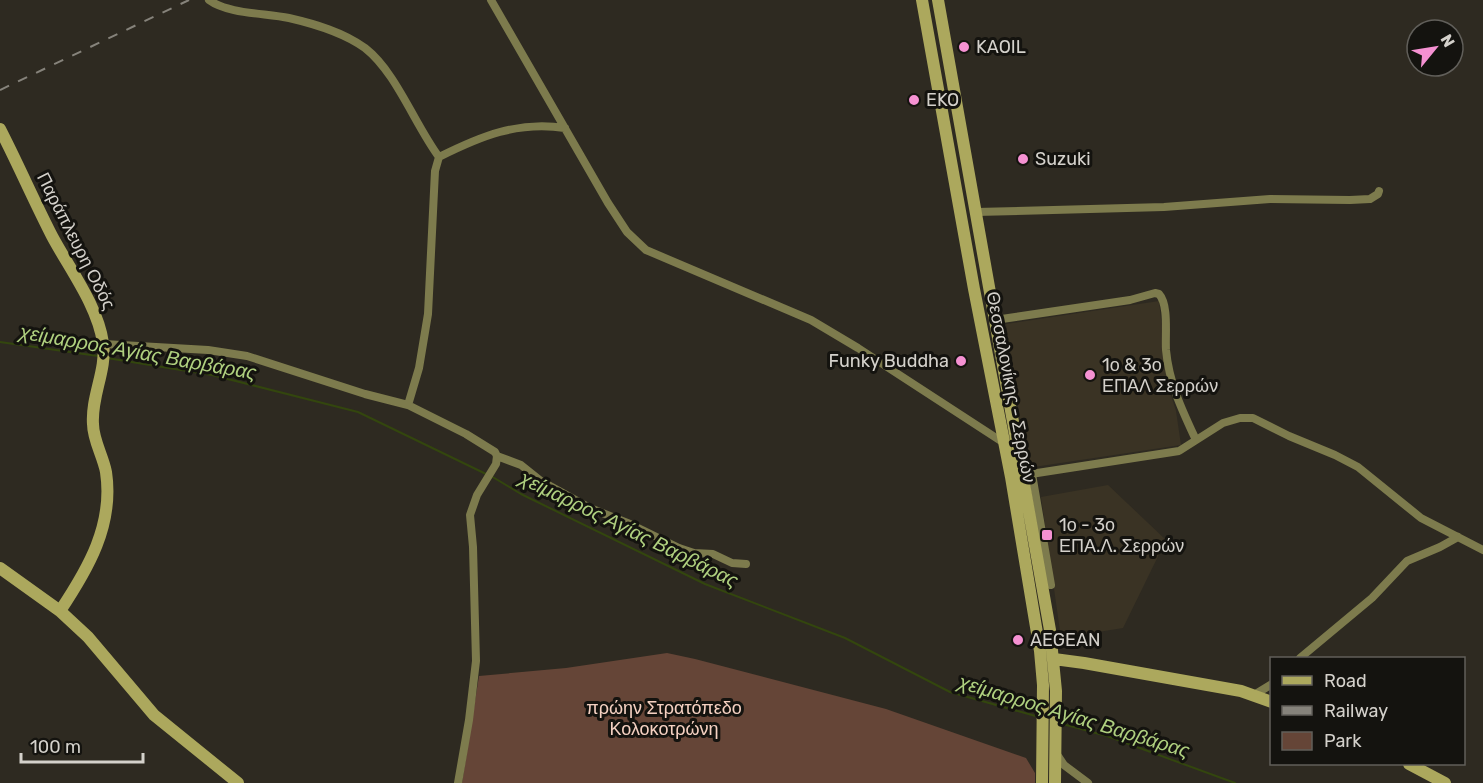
<svg xmlns="http://www.w3.org/2000/svg" width="1483" height="783" font-family="Rubik,sans-serif">
  <style>
    .built { fill: #3a3324 }
    .green { fill: #654537 }
    .lines { fill: none; stroke-linecap: round; stroke-linejoin: round }
    .stream { stroke: #33460e; stroke-width: 2 }
    .street { stroke: #7d7b4d; stroke-width: 8 }
    .secondary { stroke: #aca85d; stroke-width: 12 }
    .rail { stroke: #86837b; stroke-width: 2; stroke-dasharray: 10 10; stroke-linecap: butt }
    .poi-dot { fill: #f591d2; stroke: #14130f; stroke-width: 2 }
    .labels { text-anchor: middle; dominant-baseline: central; stroke-width: 6; stroke-linejoin: round; paint-order: stroke }
    .poi-label { font-size: 18px; fill: #d4d1cb; stroke: #14130f; text-anchor: start }
    .street-label { font-size: 18px; fill: #d4d1cb; stroke: #14130f }
    .park-label { font-size: 18px; fill: #f5d1c2; stroke: #14130f }
    .water-label { font-size: 20px; font-style: italic; fill: #afd07f; stroke: #14130f }
  </style>
  <rect width="100%" height="100%" fill="#2e2a21"/>
  <!-- built -->
  <path class="built" d="M1159 301 1169 389 1176 411 1181 445 1027 468 1006 324Z
    M1108 485 1166 540 1123 628 1061 638 1041 497Z"/>
  <!-- green -->
  <path class="green" d="M667 653 695 659 886 709 1026 758 1035 773V783H462L479 676 566 668Z"/>
  <g class="lines">
    <!-- stream -->
    <path class="stream" d="M0 342 98 356
      M107 358 212 375 358 412 486 474
      M491 476 521 494 705 584 845 638 950 692 1039 717
      M1059 723 1107 736 1235 783"/>
    <!-- street -->
    <path class="street" d="M209 0C228 14 265 13 289 18 315 24 343 32 365 48 396 72 415 125 439 157L435 171 428 314 419 368 408 405
      M491 0 608 203 627 232 646 250 811 320 858 348 1004 443
      M439 157C481 136 517 121 565 128
      M976 212 1164 207 1270 199 1350 200 1370 199 1378 194 1379 191
      M995 320 1130 300 1155 293 1159 294C1169 305 1165 335 1166 350 1169 383 1182 410 1196 440
      M104 344 208 350 247 356 365 394 408 405 466 434 495 452 497 456 496 464 477 495 470 515 473 547 476 661 469 720 458 783
      M497 456 521 465 541 481 590 508 630 524 679 548 694 553 713 554 732 563 746 564
      M1032 474 1051 585
      M1018 476 1179 451 1223 423 1240 418H1253L1289 436 1335 455 1358 467 1421 518 1483 550
      M1300 658 1372 598 1407 561 1440 547 1458 537
      M1254 695 1272 684
      M1056 753 1064 765 1088 783"/>
    <!-- secondary -->
    <path class="secondary" d="M922 0 974 289 1011 477 1040 651 1043 685 1042 783
      M938 0 1050 630 1056 691 1055 783
      M0 129C18 164 34 201 52 236 69 268 98 306 103 343 107 370 91 396 93 424 93 440 103 456 106 472 114 525 88 569 60 611
      M0 568 60 611 88 637 154 715 238 783
      M1054 659 1084 663 1241 691 1272 702
      M1409 764 1445 783"/>
    <!-- rail -->
    <path class="rail" d="M0 90 189 0"/>
  </g>
  <!-- markers -->
  <g class="poi-dot">
    <circle cx="964" cy="47" r="6"/>
    <circle cx="914" cy="100" r="6"/>
    <circle cx="1023" cy="159" r="6"/>
    <circle cx="961" cy="361" r="6"/>
    <circle cx="1090" cy="375" r="6"/>
    <rect x="1041" y="529" width="12" height="12" rx="3"/>
    <circle cx="1018" cy="640" r="6"/>
  </g>
  <g class="labels">
    <!-- poi labels -->
    <g class="poi-label">
      <text x="976" y="47">KAOIL</text>
      <text x="926" y="100">EKO</text>
      <text x="1035" y="159">Suzuki</text>
      <text x="949" y="361" text-anchor="end">Funky Buddha</text>
      <text x="1102" y="365">1ο &amp; 3ο<tspan x="1102" dy="21">ΕΠΑΛ Σερρών</tspan></text>
      <text x="1059" y="525">1ο - 3ο<tspan x="1059" dy="21">ΕΠΑ.Λ. Σερρών</tspan></text>
      <text x="1030" y="640">AEGEAN</text>
    </g>
    <!-- street labels -->
    <g class="street-label">
      <text transform="translate(76 241) rotate(63)">Παράπλευρη Οδός</text>
      <text transform="translate(1011 387) rotate(79)">Θεσσαλονίκης - Σερρών</text>
    </g>
    <!-- park labels -->
    <g class="park-label">
      <text x="664" y="708">πρώην Στρατόπεδο<tspan x="664" dy="21">Κολοκοτρώνη</tspan></text>
    </g>
    <!-- water labels -->
    <g class="water-label">
      <text transform="translate(138 352) rotate(10)">χείμαρρος Αγίας Βαρβάρας</text>
      <text transform="translate(629 529) rotate(26)">χείμαρρος Αγίας Βαρβάρας</text>
      <text transform="translate(1074 716) rotate(17)">χείμαρρος Αγίας Βαρβάρας</text>
    </g>
  </g>
  <!-- legend -->
  <rect x="1270" y="657" width="195" height="108" fill="#14130f" stroke="#615f5a" stroke-width="1.5"/>
  <rect x="1282" y="676" width="30" height="9" fill="#aca85d" stroke="#615f5a" stroke-width="1.5"/>
  <text x="1324" y="687" font-size="18" fill="#d4d1cb">Road</text>
  <rect x="1282" y="706" width="30" height="9" fill="#86837b" stroke="#615f5a" stroke-width="1.5"/>
  <text x="1324" y="717" font-size="18" fill="#d4d1cb">Railway</text>
  <rect x="1282" y="732" width="30" height="18" fill="#654537" stroke="#615f5a" stroke-width="1.5"/>
  <text x="1324" y="747" font-size="18" fill="#d4d1cb">Park</text>
  <!-- north arrow -->
  <g transform="translate(1435 48) rotate(60)"><circle r="28" fill="#14130f" stroke="#615f5a" stroke-width="1.5"/>
  <path d="M0-4.5L10 22L0 15L-10 22Z" fill="#f591d2"/>
  <text y="-9" font-size="16" font-weight="bold" text-anchor="middle" fill="#d4d1cb">N</text>
  </g>
  <!-- scale -->
  <path d="M21 753v9h122v-9" fill="none" stroke="#d4d1cb" stroke-width="3"/>
  <text x="30" y="753" font-size="18" fill="#d4d1cb" stroke="#14130f" stroke-width="4.5" paint-order="stroke">100 m</text>
</svg>
